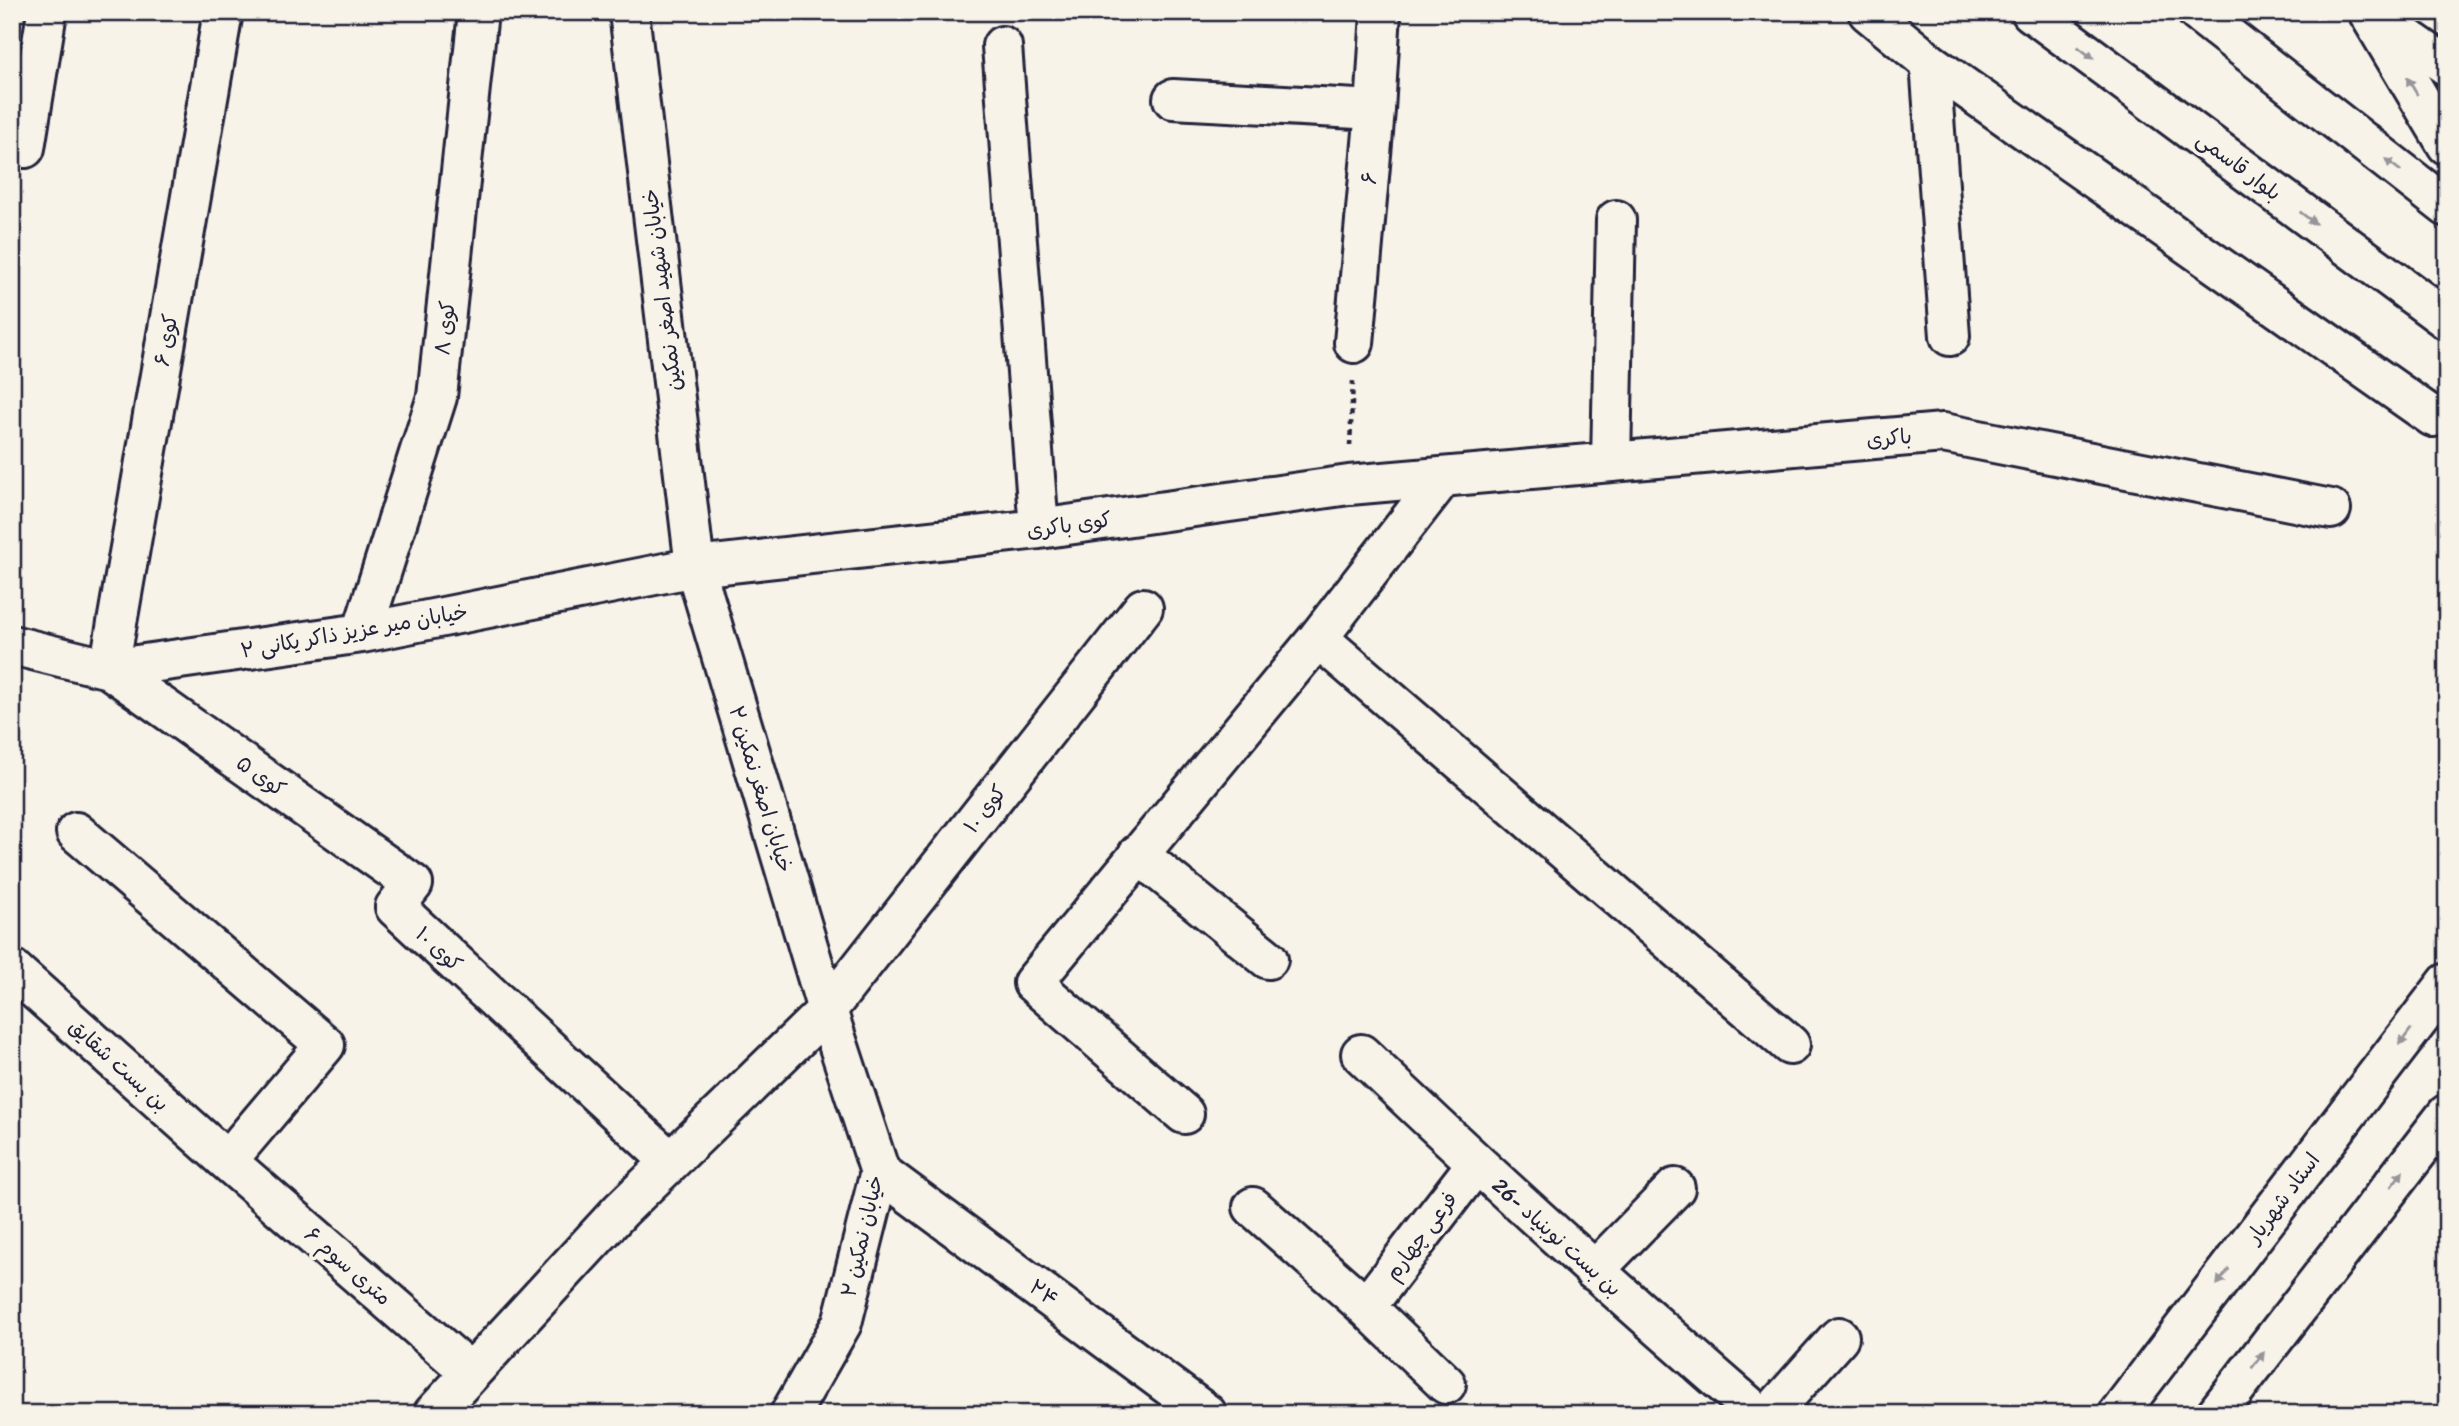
<svg xmlns="http://www.w3.org/2000/svg" width="2459" height="1426" font-family="Sriracha,'Playpen Sans Arabic',sans-serif">
  <style>
    .lines { fill: none; stroke-linecap: round; stroke-linejoin: round }
    .street-casing { stroke: #22223b; stroke-width: 44 }
    .secondary-casing { stroke: #22223b; stroke-width: 44 }
    .primary-casing { stroke: #22223b; stroke-width: 44 }
    .path { stroke: #22223b; stroke-width: 4.5; stroke-dasharray: 5 5; stroke-linecap: butt }
    .street { stroke: #f7f3e8; stroke-width: 38 }
    .secondary { stroke: #f7f3e8; stroke-width: 38 }
    .primary { stroke: #f7f3e8; stroke-width: 38 }
    .oneway { fill: #97959a }
    .labels { text-anchor: middle; dominant-baseline: central; stroke-width: 7; stroke-linejoin: round; paint-order: stroke }
    .street-label { font-size: 21px; fill: #22223b; stroke: #f7f3e8 }
  </style>
  <rect width="100%" height="100%" fill="#f7f3e8"/>
  <filter id="ink" filterUnits="userSpaceOnUse"><feTurbulence type="fractalNoise" baseFrequency=".0143" numOctaves="2"/><feDisplacementMap in="SourceGraphic" scale="14" xChannelSelector="R" yChannelSelector="G"/><feConvolveMatrix kernelMatrix="1 2 1 2 8 2 1 2 1" color-interpolation-filters="sRGB"/></filter>
  <g filter="url(#ink)">
    <g class="lines">
      <defs>
        <path id="street" d="M223 12 109 669 413 884 395 907 670 1161
          M629 12 695 567 827 1010 880 1172 842 1323 790 1414
          M1868 12 1930 63 2433 417
          M2370 12 2447 66
          M1002 46 1039 529
          M1930 63 1950 336
          M1173 99 1375 110
          M25 148 47 12
          M1354 343 1375 110 1381 12
          M1611 462 1616 220
          M362 633 437 397 478 12
          M1318 638 1790 1045
          M12 645 109 669 362 633 695 567 1039 529 1349 485 1943 433 2331 509
          M76 832 325 1045 227 1161
          M1138 854 1268 959
          M12 969 227 1161 470 1372
          M1361 1054C1490 1178 1623 1297 1758 1414
          M1184 1114 1033 983 1318 638 1442 478
          M880 1172 1207 1414
          M1253 1207 1366 1307 1446 1384
          M1594 1271 1675 1188
          M1366 1307 1476 1164
          M433 1414 621 1210 827 1010 1143 608
          M1770 1414 1839 1337"/>
        <path id="secondary" d="M2031 12 2447 320
          M2197 12 2447 207
          M2368 12 2447 145"/>
        <path id="primary" d="M2118 1414 2447 983
          M2216 1414 2447 1114"/>
      </defs>
      <!-- street casing -->
      <use href="#street" class="street-casing"/>
      <!-- secondary casing -->
      <use href="#secondary" class="secondary-casing"/>
      <!-- primary casing -->
      <use href="#primary" class="primary-casing"/>
      <!-- path -->
      <path class="path" d="M1350 446 1353 381"/>
      <!-- street -->
      <use href="#street" class="street"/>
      <!-- secondary -->
      <use href="#secondary" class="secondary"/>
      <!-- primary -->
      <use href="#primary" class="primary"/>
    </g>
    <!-- one-way arrows -->
    <defs><path id="oneway-solid" d="M-6-.8H1V-3.2L6.5 0L1 3.2V.8H-6Z" transform="scale(1.75)"/></defs>
    <g class="oneway">
      <use href="#oneway-solid" transform="translate(2086 53) rotate(37)"/>
      <use href="#oneway-solid" transform="translate(2412 86) rotate(-121)"/>
      <use href="#oneway-solid" transform="translate(2393 165) rotate(-142)"/>
      <use href="#oneway-solid" transform="translate(2308 218) rotate(37)"/>
      <use href="#oneway-solid" transform="translate(2405 1037) rotate(127)"/>
      <use href="#oneway-solid" transform="translate(2397 1179) rotate(-52)"/>
      <use href="#oneway-solid" transform="translate(2223 1277) rotate(127)"/>
      <use href="#oneway-solid" transform="translate(2258 1360) rotate(-52)"/>
    </g>
  </g>
  <g class="labels">
    <!-- street labels -->
    <g class="street-label">
      <text transform="translate(2239 166) rotate(37)">بلوار قاسمی</text>
      <text transform="translate(1369 178) rotate(-85)">۶</text>
      <text transform="translate(662 290) rotate(-97)">خیابان شهید اصغر نمکین</text>
      <text transform="translate(445 328) rotate(-84)">کوی ۸</text>
      <text transform="translate(166 340) rotate(-80)">کوی ۶</text>
      <text transform="translate(1889 438) rotate(-5)">باکری</text>
      <text transform="translate(1069 525) rotate(-8)">کوی باکری</text>
      <text transform="translate(354 631) rotate(-10)">۲ خیابان میر عزیز ذاکر یکانی</text>
      <text transform="translate(261 776) rotate(35)">کوی ۵</text>
      <text transform="translate(761 789) rotate(73)">خیابان اصغر نمکین ۲</text>
      <text transform="translate(985 809) rotate(-52)">کوی ۱۰</text>
      <text transform="translate(439 949) rotate(43)">کوی ۱۰</text>
      <text transform="translate(119 1065) rotate(42)">بن بست شقایق</text>
      <text transform="translate(2283 1198) rotate(-53)">استاد شهریار</text>
      <text transform="translate(862 1236) rotate(-77)">خیابان نمکین ۲</text>
      <text transform="translate(1421 1236) rotate(-53)">فرعی چهارم</text>
      <text transform="translate(1557 1237) rotate(42)">26- بن بست نوبنیاد</text>
      <text transform="translate(348 1266) rotate(41)">۶ متری سوم</text>
      <text transform="translate(1044 1293) rotate(36)">۲۴</text>
    </g>
  </g>
  <!-- margin -->
  <rect width="2459" height="1426" fill="none" stroke="#f7f3e8" stroke-width="42"/>
  <rect x="21" y="21" width="2417" height="1384" fill="none" stroke="#22223b" stroke-width="2.5" filter="url(#ink)"/>
</svg>
